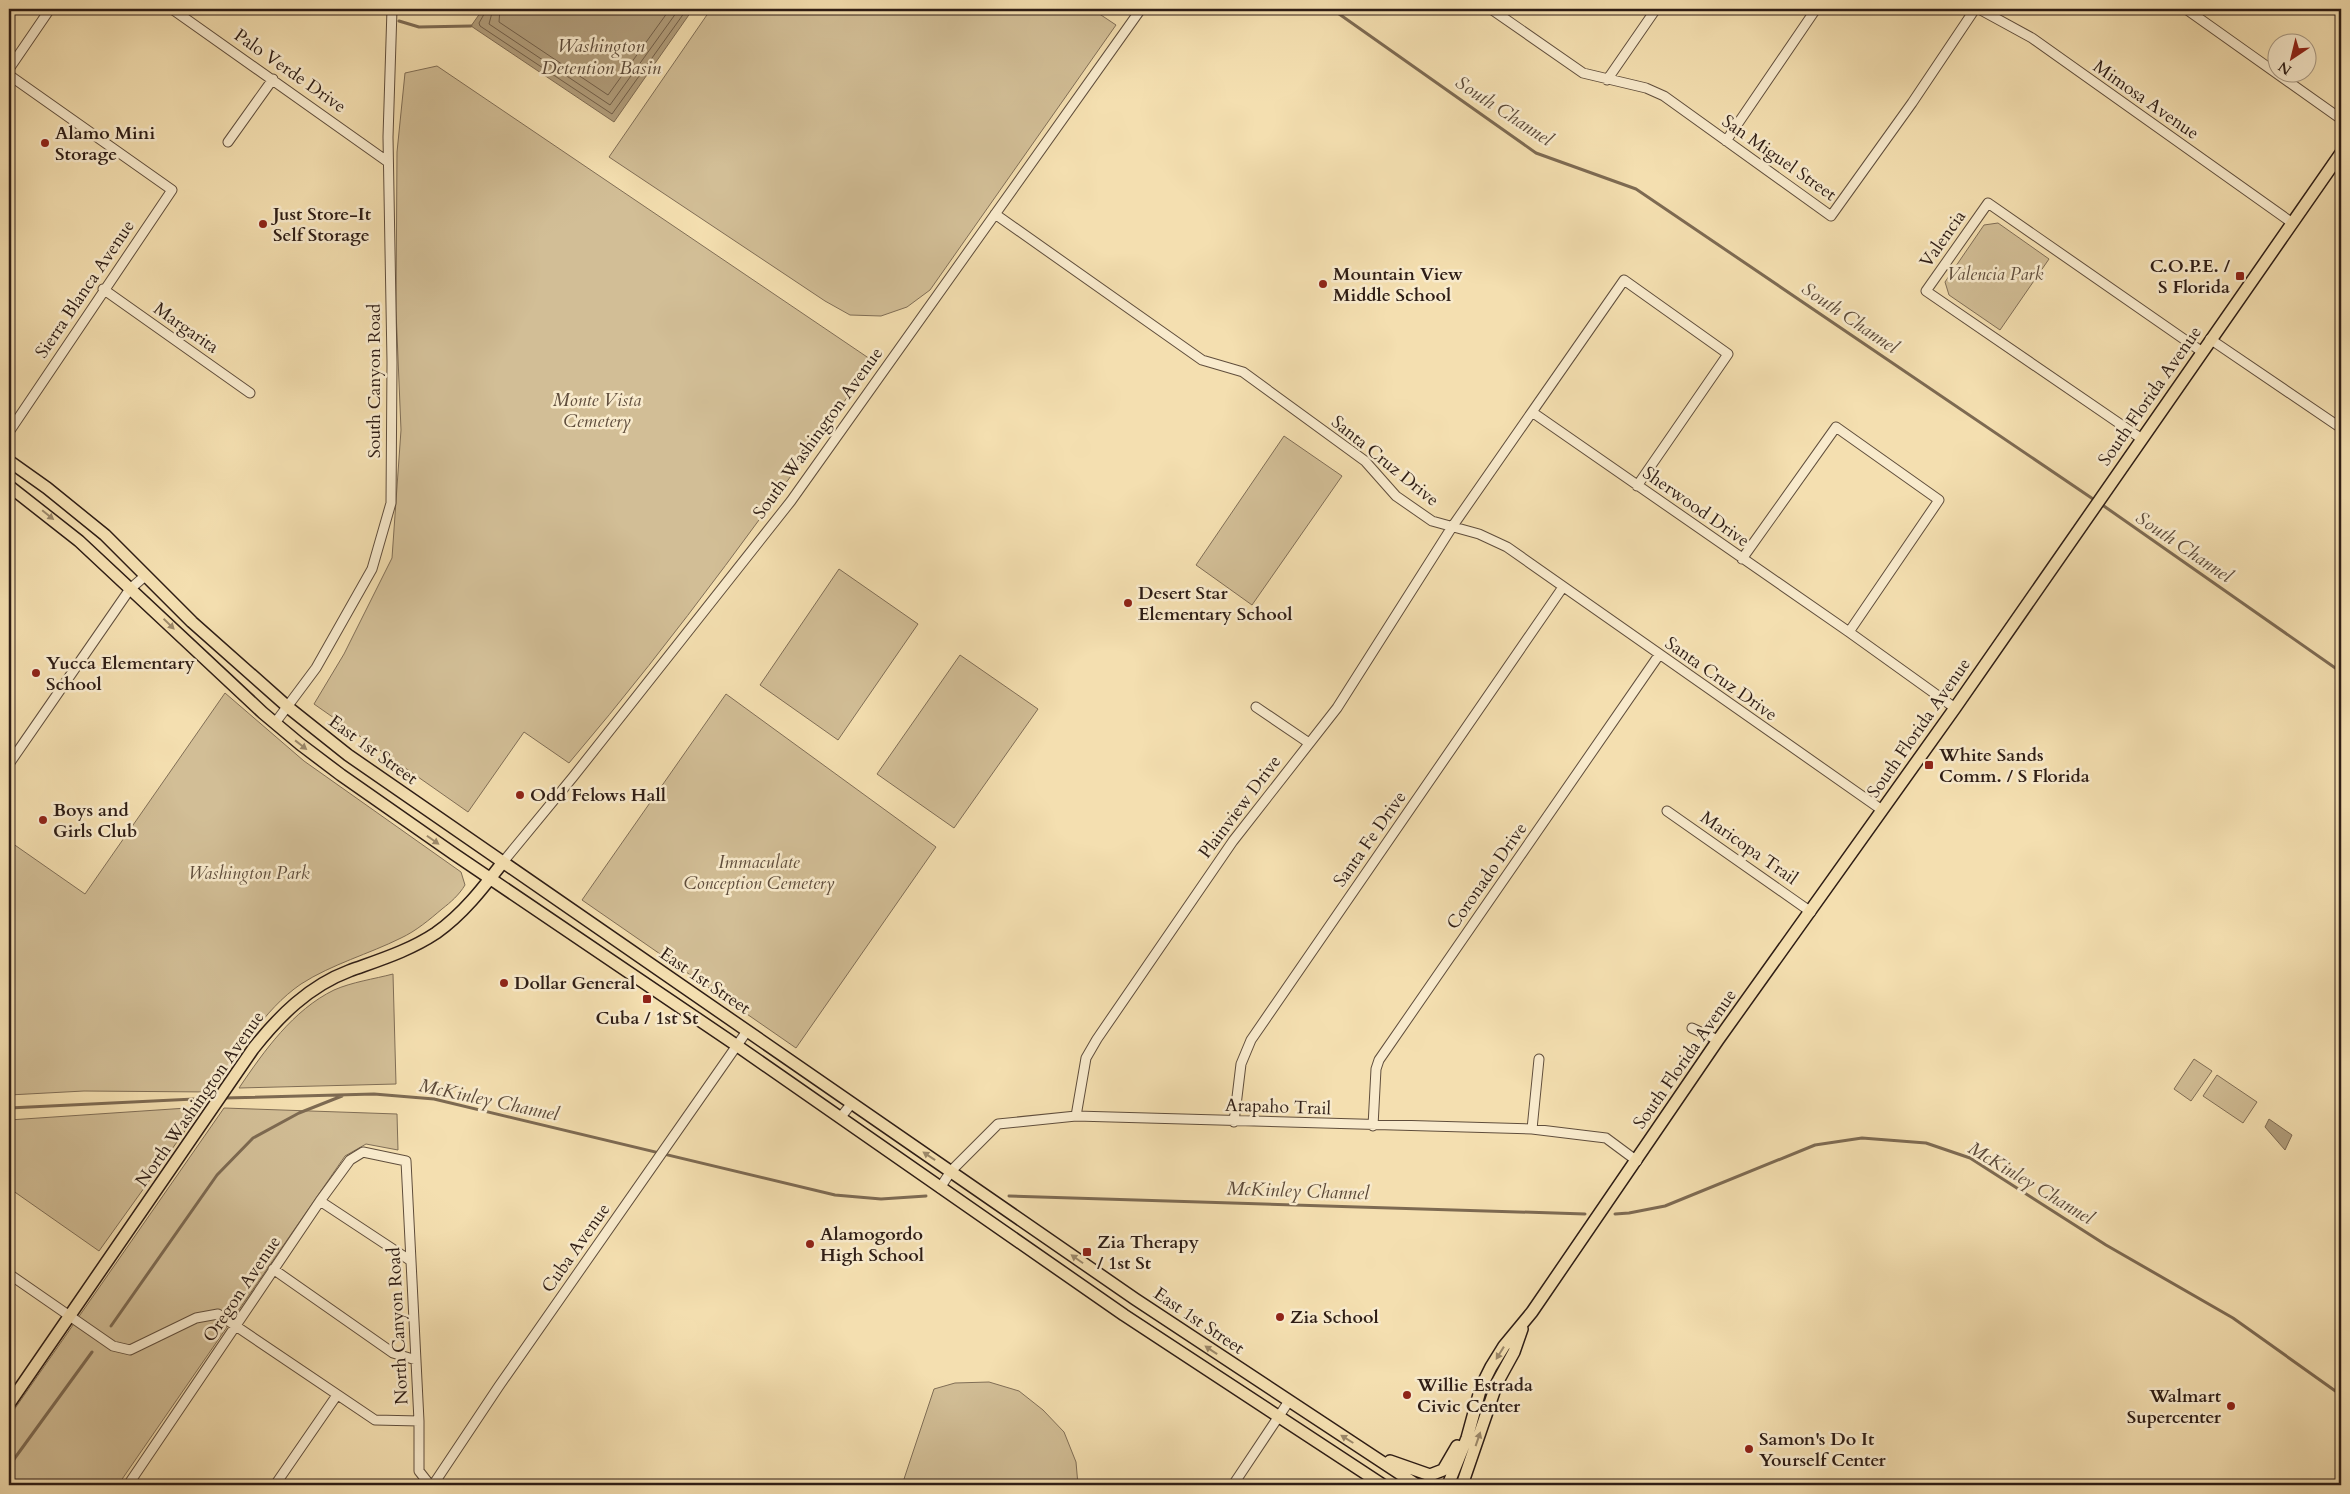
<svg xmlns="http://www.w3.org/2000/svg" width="2350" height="1494" font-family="Cardo,serif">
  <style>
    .green { fill: #d2be96; stroke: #806e56 }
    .water { fill: #b19d7b; stroke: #7d6a52 }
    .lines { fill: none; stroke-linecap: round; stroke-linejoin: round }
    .shore { stroke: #705d48; stroke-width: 1 }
    .stream { stroke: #7d6a52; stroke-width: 3 }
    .minor-casing { stroke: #604e3c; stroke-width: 11 }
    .major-casing { stroke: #2e1d15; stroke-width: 14 }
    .minor { stroke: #f8eacc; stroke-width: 9 }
    .major { stroke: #f4dfb0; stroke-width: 11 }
    .oneway { fill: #9b886a }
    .poi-dot { fill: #8f2418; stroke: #f8eacc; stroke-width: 2 }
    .labels { text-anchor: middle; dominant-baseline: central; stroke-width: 5; stroke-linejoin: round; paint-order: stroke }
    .street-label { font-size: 18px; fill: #2e1d15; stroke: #f8eacc }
    .poi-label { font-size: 18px; font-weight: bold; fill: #2e1d15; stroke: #f8eacc; text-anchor: start }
    .park-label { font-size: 18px; font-style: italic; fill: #5f4d3c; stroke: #f8eacc }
    .water-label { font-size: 19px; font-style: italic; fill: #5c4a39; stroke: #f8eacc }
  </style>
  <rect width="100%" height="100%" fill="#f4dfb0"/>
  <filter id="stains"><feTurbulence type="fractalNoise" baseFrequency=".004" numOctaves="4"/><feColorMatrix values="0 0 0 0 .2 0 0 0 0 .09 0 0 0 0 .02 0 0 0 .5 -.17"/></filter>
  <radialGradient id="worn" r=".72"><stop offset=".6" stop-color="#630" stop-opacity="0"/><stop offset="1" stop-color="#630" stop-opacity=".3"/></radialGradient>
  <!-- green -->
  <path class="green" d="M711 9H1092L1116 25 930 290 907 307 881 316 850 315 825 301 609 157Z
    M437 66 873 361C776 498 678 635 569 763L524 732 468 812 314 704 344 654 392 558 401 430 396 310 397 152 405 73Z
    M1998 223 2049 259 2000 330 1949 295 1945 282 1984 225Z
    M1284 436 1342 476 1252 605 1196 565Z
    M839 569 918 624 838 740 760 685Z
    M960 655 1038 709 954 828 877 774Z
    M225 693 304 761 461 872 465 885C459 895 451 902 442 909 429 920 416 931 401 938 369 954 332 964 301 984 263 1010 238 1055 212 1092L84 1091 9 1095V841L85 894Z
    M726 694 936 847 796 1048 582 900Z
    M393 974 396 1084 239 1088C264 1051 293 1010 334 990 352 982 374 979 393 974Z
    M2194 1059 2212 1071 2191 1101 2174 1089Z
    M2217 1075 2257 1102 2243 1123 2203 1096Z
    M202 1107 99 1251 9 1188V1120Z
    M224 1108 397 1114 398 1150 366 1144 345 1156 118 1485H9V1417Z
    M989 1382 1019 1391 1043 1410 1064 1432 1076 1462 1078 1485H902L934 1389 955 1383Z"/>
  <!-- water -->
  <path class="water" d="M483 9H693L614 122 471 26Z
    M2269 1119 2292 1135 2285 1150 2265 1127Z"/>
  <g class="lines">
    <!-- shore -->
    <path class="shore" d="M487 9 479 23 480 26 612 114 687 9
      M493 9 489 24 610 105 679 9
      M500 9 499 22 608 95 670 9"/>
    <!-- stream -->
    <path class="stream" d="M379 9H380
      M1332 9 1536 153 1636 189 2096 501
      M399 21 419 27 471 26
      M2101 504 2341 672
      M224 1098 374 1094 434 1099 835 1195 881 1199 926 1196
      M9 1108 215 1098
      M1009 1196 1585 1214
      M1615 1214 1629 1213 1665 1206 1815 1145 1862 1138 1926 1143 1970 1158 2106 1245 2233 1318 2341 1395
      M111 1326 217 1175 253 1138 299 1113 342 1096
      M9 1466 92 1352"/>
    <defs>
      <path id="minor" d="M172 9 388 162
        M1491 9 1583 73 1646 88 1664 96 1831 216 1912 103 1975 9
        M1979 9 2032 38 2291 222
        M2186 9 2341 119
        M9 69 50 9
        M9 75 172 190 9 432
        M1607 80 1656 9
        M1726 141 1816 9
        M228 142 273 79
        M995 214 1202 360 1243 372 1365 461 1396 496 1432 521 1479 534 1507 547 1882 810
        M103 289 250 393
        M2210 339 2341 428
        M1532 412 1624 280 1728 354 1637 486
        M2142 439 1926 291 1988 203 2201 351
        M1742 559 1836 427 1939 500 1849 632
        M1256 707 1309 743
        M275 723 316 668 372 569 391 503 392 362 388 137 392 9
        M9 764 130 589 145 576
        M1667 811 1811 912
        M503 862 573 777 791 501 1141 9
        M1692 1028 1718 1040
        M1076 1116 1086 1058 1097 1039 1233 841 1337 708 1452 527 1532 412 1849 632 1955 708
        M840 1118 852 1103
        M1234 1122 1241 1064 1251 1040 1563 587
        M1373 1126 1376 1069 1379 1060 1659 655
        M1532 1129 1539 1059
        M940 1188 951 1171 998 1124 1076 1116 1532 1129 1606 1138 1637 1161
        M320 1201 411 1261
        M273 1269 393 1353 416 1360
        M9 1274 113 1346 130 1350 196 1318 218 1314 375 1420 419 1421
        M128 1485 320 1201 350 1160 363 1152 406 1161 419 1421V1471L430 1485
        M275 1485 337 1395
        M433 1485 499 1386 747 1031
        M1233 1485 1289 1401"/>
      <path id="major" d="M9 461 47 488 105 535 192 622 289 708 348 755 1135 1299 1417 1485
        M9 486 79 541 263 713 300 744 341 775 454 854 736 1045 1124 1315 1383 1485
        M9 1404 253 1049C279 1016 309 986 349 971 379 960 409 951 436 933 463 914 483 888 503 862
        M1390 1461 1430 1475 1443 1470 1457 1446
        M1448 1485 1467 1438 1481 1387 1491 1367 1504 1346 1532 1312 1718 1040 1955 708 2341 153
        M1462 1485 1497 1383 1514 1352 1522 1329"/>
    </defs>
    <!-- minor casing -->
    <use href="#minor" class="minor-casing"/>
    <!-- major casing -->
    <use href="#major" class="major-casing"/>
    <!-- minor -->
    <use href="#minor" class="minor"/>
    <!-- major -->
    <use href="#major" class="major"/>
  </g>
  <!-- one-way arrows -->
  <defs><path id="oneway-solid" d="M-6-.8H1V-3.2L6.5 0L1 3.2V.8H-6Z" transform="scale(1.25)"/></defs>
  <g class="oneway">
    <use href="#oneway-solid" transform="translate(48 515) rotate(39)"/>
    <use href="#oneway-solid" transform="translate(169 624) rotate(44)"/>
    <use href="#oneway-solid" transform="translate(301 745) rotate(38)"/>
    <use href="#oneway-solid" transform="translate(433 840) rotate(35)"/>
    <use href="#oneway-solid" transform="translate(929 1156) rotate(-146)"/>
    <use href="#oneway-solid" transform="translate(1077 1259) rotate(-145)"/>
    <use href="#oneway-solid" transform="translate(1211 1350) rotate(-146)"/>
    <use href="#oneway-solid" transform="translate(1500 1353) rotate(122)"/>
    <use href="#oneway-solid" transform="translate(1347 1439) rotate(-148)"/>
    <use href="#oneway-solid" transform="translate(1478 1439) rotate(-71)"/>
  </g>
  <!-- markers -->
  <g class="poi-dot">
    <circle cx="45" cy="143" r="5"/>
    <circle cx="263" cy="224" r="5"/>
    <rect x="2235" y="271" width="10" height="10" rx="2.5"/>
    <circle cx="1323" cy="284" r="5"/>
    <circle cx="1128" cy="603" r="5"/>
    <circle cx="36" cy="673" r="5"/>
    <rect x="1924" y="760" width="10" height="10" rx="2.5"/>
    <circle cx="520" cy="795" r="5"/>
    <circle cx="43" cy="820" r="5"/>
    <circle cx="504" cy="983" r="5"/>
    <rect x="642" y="994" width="10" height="10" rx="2.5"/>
    <circle cx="810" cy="1244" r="5"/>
    <rect x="1082" y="1247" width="10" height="10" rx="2.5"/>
    <circle cx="1280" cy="1317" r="5"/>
    <circle cx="1407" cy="1395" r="5"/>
    <circle cx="2231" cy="1406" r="5"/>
    <circle cx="1749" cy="1449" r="5"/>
  </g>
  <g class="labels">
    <!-- street labels -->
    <g class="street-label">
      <text transform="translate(290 71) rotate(35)">Palo Verde Drive</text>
      <text transform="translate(2146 100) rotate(35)">Mimosa Avenue</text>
      <text transform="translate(1779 158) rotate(35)">San Miguel Street</text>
      <text transform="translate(1943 239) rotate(-55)">Valencia</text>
      <text transform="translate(85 289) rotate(-56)">Sierra Blanca Avenue</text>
      <text transform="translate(186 328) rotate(35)">Margarita</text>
      <text transform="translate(374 381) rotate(-90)">South Canyon Road</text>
      <text transform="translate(2150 396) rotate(-55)">South Florida Avenue</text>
      <text transform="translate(818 433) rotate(-54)">South Washington Avenue</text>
      <text transform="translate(1385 461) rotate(39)">Santa Cruz Drive</text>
      <text transform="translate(1696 507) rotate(35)">Sherwood Drive</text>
      <text transform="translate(1721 679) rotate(35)">Santa Cruz Drive</text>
      <text transform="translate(1919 728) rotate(-55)">South Florida Avenue</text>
      <text transform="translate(373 750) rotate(36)">East 1st Street</text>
      <text transform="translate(1240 807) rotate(-53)">Plainview Drive</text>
      <text transform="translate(1370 839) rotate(-55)">Santa Fe Drive</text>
      <text transform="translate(1749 848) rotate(35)">Maricopa Trail</text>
      <text transform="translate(1487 876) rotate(-55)">Coronado Drive</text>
      <text transform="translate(705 981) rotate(34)">East 1st Street</text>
      <text transform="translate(1685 1059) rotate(-55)">South Florida Avenue</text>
      <text transform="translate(200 1099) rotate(-55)">North Washington Avenue</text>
      <text transform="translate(1278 1107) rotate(2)">Arapaho Trail</text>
      <text transform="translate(576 1248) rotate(-55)">Cuba Avenue</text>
      <text transform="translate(242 1289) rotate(-56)">Oregon Avenue</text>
      <text transform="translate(1199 1321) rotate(34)">East 1st Street</text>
      <text transform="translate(398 1326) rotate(-93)">North Canyon Road</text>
    </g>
    <!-- poi labels -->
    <g class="poi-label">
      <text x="55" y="133">Alamo Mini<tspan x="55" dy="21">Storage</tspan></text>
      <text x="273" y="214">Just Store-It<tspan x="273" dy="21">Self Storage</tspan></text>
      <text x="2230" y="266" text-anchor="end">C.O.P.E. /<tspan x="2230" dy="21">S Florida</tspan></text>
      <text x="1333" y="274">Mountain View<tspan x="1333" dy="21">Middle School</tspan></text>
      <text x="1138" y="593">Desert Star<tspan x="1138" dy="21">Elementary School</tspan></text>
      <text x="46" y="663">Yucca Elementary<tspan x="46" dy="21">School</tspan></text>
      <text x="1939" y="755">White Sands<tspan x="1939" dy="21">Comm. / S Florida</tspan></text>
      <text x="530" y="795">Odd Felows Hall</text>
      <text x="53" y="810">Boys and<tspan x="53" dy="21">Girls Club</tspan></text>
      <text x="514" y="983">Dollar General</text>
      <text x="647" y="1018" text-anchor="middle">Cuba / 1st St</text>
      <text x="820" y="1234">Alamogordo<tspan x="820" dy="21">High School</tspan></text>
      <text x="1097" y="1242">Zia Therapy<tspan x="1097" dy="21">/ 1st St</tspan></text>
      <text x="1290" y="1317">Zia School</text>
      <text x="1417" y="1385">Willie Estrada<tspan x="1417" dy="21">Civic Center</tspan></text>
      <text x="2221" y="1396" text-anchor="end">Walmart<tspan x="2221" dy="21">Supercenter</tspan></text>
      <text x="1759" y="1439">Samon's Do It<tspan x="1759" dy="21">Yourself Center</tspan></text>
    </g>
    <!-- park labels -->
    <g class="park-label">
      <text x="1995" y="274">Valencia Park</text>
      <text x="597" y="400">Monte Vista<tspan x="597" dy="21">Cemetery</tspan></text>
      <text x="759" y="862">Immaculate<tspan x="759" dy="21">Conception Cemetery</tspan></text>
      <text x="249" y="873">Washington Park</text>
    </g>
    <!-- water labels -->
    <g class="water-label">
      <text x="601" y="46">Washington<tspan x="601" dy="22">Detention Basin</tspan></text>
      <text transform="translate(1504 111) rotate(33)">South Channel</text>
      <text transform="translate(1850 318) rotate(34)">South Channel</text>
      <text transform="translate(2184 547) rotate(34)">South Channel</text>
      <text transform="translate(489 1100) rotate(12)">McKinley Channel</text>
      <text transform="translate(2031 1183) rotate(31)">McKinley Channel</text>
      <text transform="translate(1298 1191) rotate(2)">McKinley Channel</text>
    </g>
  </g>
  <!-- margin -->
  <rect width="2350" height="1494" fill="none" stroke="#f4dfb0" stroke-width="30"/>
  <rect x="10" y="10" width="2330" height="1474" fill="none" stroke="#2e1d15" stroke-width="2.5"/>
  <rect x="15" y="15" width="2320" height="1464" fill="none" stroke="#2e1d15"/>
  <!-- north arrow -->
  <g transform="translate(2292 58) rotate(215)"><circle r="24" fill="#f8eacc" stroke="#a79883"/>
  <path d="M0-4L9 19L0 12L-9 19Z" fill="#8f2418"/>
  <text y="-8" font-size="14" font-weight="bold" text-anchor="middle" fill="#2e1d15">N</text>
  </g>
  <rect width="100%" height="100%" filter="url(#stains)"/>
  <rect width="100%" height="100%" fill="url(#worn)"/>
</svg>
